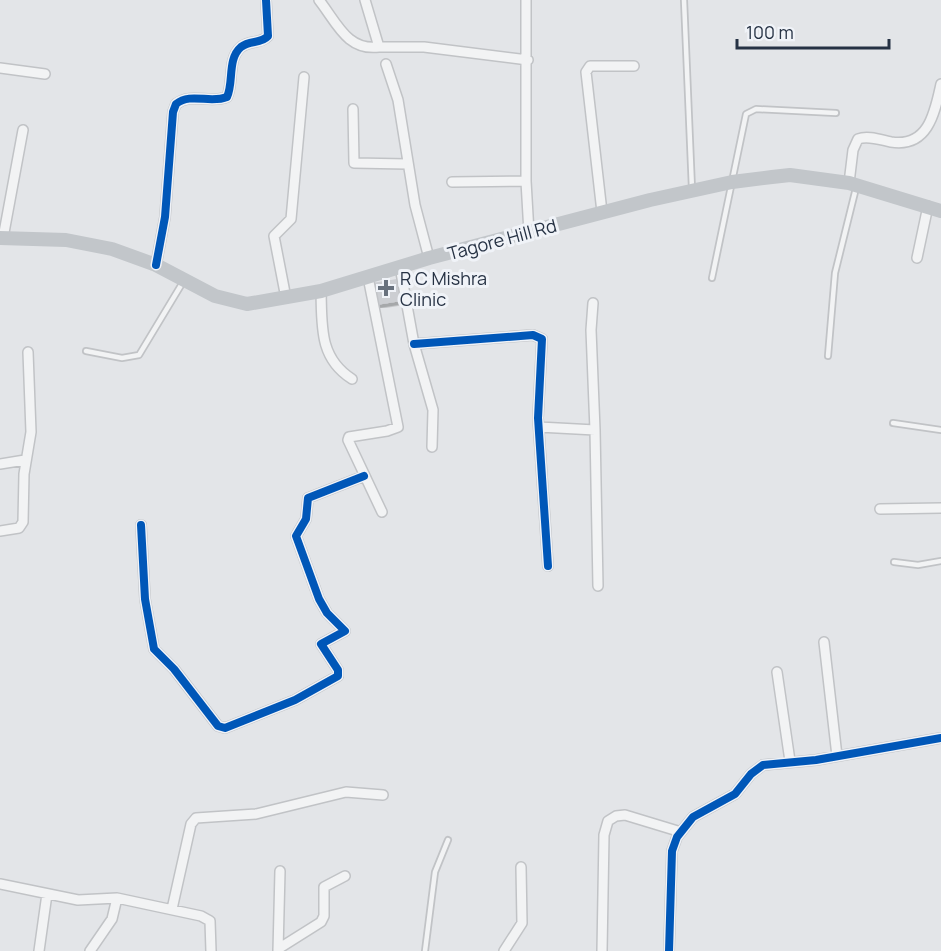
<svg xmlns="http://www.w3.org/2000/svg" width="941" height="951" font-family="Manrope,sans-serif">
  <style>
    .building { fill: #ccced2; filter: url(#shadow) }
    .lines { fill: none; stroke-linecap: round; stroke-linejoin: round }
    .service-casing { stroke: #c1c3c6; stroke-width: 8 }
    .minor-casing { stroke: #c1c3c6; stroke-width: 12 }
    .service { stroke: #f2f3f4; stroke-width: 4.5 }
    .minor { stroke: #f2f3f4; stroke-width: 9 }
    .secondary { stroke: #c2c6ca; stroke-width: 14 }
    .cycleway-casing { stroke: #f0f3f8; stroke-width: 11 }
    .cycleway { stroke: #0057b8; stroke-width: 8 }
    .poi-dot { fill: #68717d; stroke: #f0f3f8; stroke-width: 2 }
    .labels { text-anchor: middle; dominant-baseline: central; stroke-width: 6; stroke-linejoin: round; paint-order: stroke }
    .street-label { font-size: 18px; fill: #263244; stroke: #f0f3f8 }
    .poi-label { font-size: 18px; fill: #263244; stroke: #f0f3f8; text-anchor: start }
  </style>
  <defs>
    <filter id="shadow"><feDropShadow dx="3.5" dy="3.5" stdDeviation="0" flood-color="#0004"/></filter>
  </defs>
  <rect width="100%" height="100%" fill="#e3e5e8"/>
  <!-- building -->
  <path class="building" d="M397 279 401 301 376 305 372 283Z"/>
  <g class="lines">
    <defs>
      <path id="service" d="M684 0 692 189
        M712 278 746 114 756 109 836 113
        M86 351 122 358 139 355 183 282
        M828 356 835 273 856 188
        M893 423 941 430
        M894 562 918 565 941 561
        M425 951 435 872 448 840"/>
      <path id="minor" d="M319 0C337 23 347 51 379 47
        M365 0 379 47H424L528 60
        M526 0V181L529 233
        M386 64 398 100 415 205 429 258
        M0 68 45 74
        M353 109 354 163 407 164
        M452 182 526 181
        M849 183 853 150 858 139C868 135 881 140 891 142 929 148 935 111 941 84
        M602 212 586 72 590 66H634
        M3 238 23 130
        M917 258 928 206
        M156 265 165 217 173 112 176 104C191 92 210 104 227 97 234 82 227 59 241 47 250 40 261 44 268 36L266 0
        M400 267 414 344 433 410 432 447
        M368 277 398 427 387 431 349 437 348 440 382 512
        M321 291C322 326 319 358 352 379
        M286 298 274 236 291 219 304 77
        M593 303 591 330 595 430
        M414 344 533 335 542 339 538 418 548 566
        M539 427 595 430 598 586
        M0 464 25 460
        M880 509 941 508
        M141 525 145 599 154 649 174 669 218 726 225 728 295 700 338 676V670L321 644 345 631 327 613 319 599 296 536 306 519 308 498 364 476
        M0 531 19 528 23 522 24 474 31 432 28 352
        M824 642 837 756
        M777 672 790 761
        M0 884 78 900 117 898 201 916 210 921 211 951
        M172 909 191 824 196 818 256 814 346 792 383 795
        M278 949 321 922 324 916V887L345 876
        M39 951 47 894
        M90 951 112 919 117 898
        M278 951 280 871
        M504 951 522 923 521 867
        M602 951 604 835 608 821 616 816 625 815 681 832
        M669 951 672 851 677 837 693 817 735 794 751 774 763 765 816 760 941 738"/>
    </defs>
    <!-- service casing -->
    <use href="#service" class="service-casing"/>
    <!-- minor casing -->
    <use href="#minor" class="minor-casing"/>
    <!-- service -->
    <use href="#service" class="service"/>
    <!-- minor -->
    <use href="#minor" class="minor"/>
    <!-- secondary -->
    <path class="secondary" d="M0 238 66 240 112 249 156 265 215 296 247 304 321 291 429 258 650 200 732 182 772 177 790 175 849 183 941 211"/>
    <defs>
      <path id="cycleway" d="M156 265 165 217 173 112 176 104C191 92 210 104 227 97 234 82 227 59 241 47 250 40 261 44 268 36L266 0
        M414 344 533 335 542 339 538 418 548 566
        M141 525 145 599 154 649 174 669 218 726 225 728 295 700 338 676V670L321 644 345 631 327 613 319 599 296 536 306 519 308 498 364 476
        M669 951 672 851 677 837 693 817 735 794 751 774 763 765 816 760 941 738"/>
    </defs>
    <!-- cycleway casing -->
    <use href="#cycleway" class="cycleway-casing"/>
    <!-- cycleway -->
    <use href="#cycleway" class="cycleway"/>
  </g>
  <!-- markers -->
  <path class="poi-dot" d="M383 279h6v6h6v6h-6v6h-6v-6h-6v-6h6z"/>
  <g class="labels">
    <!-- street labels -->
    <g class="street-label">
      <text transform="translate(502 239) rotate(-15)">Tagore Hill Rd</text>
    </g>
    <!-- poi labels -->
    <g class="poi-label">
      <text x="400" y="278">R C Mishra<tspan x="400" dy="21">Clinic</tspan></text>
    </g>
  </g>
  <!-- scale -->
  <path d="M737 39v9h152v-9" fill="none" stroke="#263244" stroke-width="3"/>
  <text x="746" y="39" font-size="18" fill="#263244" stroke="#f0f3f8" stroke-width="4.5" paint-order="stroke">100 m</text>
</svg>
